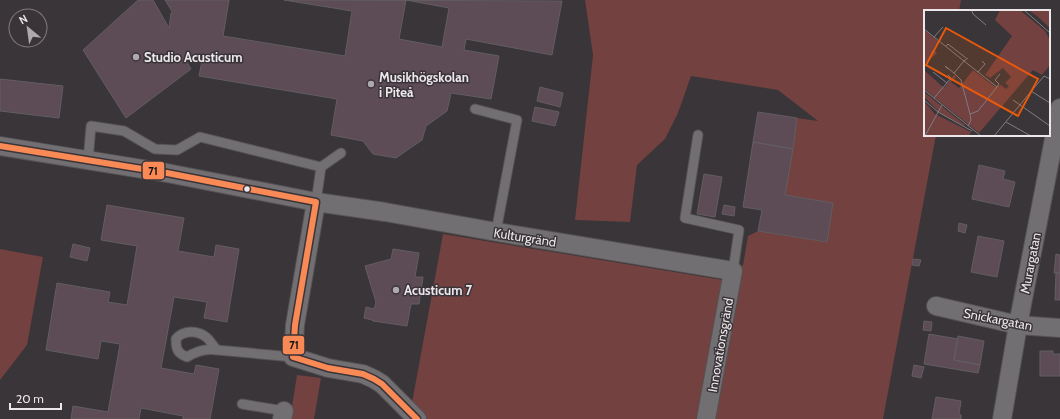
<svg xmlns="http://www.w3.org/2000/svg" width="1060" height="419" font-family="Cabin,sans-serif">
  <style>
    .green { fill: #724140 }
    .building { fill: #5d4b55; stroke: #625e60; fill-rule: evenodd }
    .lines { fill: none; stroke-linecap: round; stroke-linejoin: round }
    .lane-casing { stroke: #555254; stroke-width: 11 }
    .street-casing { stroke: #555254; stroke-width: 20 }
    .lane { stroke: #726f72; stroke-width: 9 }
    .street { stroke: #726f72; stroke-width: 18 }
    .bus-1-casing { stroke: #3a3439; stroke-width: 9 }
    .bus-1 { stroke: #f98a56; stroke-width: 6 }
    .poi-dot { fill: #ada9ac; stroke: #3a3439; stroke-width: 1.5 }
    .bus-dot { fill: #ebe7eb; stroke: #3a3439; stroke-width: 1.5 }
    .labels { text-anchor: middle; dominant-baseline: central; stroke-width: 3; stroke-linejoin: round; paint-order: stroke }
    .poi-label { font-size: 13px; font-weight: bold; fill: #ebe7eb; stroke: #3a3439; text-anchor: start }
    .street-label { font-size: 13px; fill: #ebe7eb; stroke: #3a3439 }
    .inset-road { fill: none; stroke: #807c80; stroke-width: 1 }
    .view { fill: #e8590c; fill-opacity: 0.15; stroke: #e8590c; stroke-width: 2 }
    .inset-edge { fill: none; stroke: #ebe7eb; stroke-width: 2 }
    .line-badge { stroke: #3a3439; stroke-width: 1.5 }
    .pale-badge-label { font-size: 11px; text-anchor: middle; font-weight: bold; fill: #111 }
  </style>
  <rect width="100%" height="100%" fill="#393538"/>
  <!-- green -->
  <path class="green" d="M585 0H961L959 11H925V135H936L883 419H409L443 234 723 280 743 265 748 236 758 231 827 242 833 203 785 195 797 118 818 121 778 90 691 76 678 113 665 139 637 165 630 222 575 220 593 55Z
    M0 249 43 257 27 345 0 380Z
    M297 375 321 378 314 419H290Z"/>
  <!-- building -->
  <path class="building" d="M138 0H153L169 28 171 13H173L165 0H229L223 36 345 56 352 11 284 0 562 1 552 55 466 39 464 50 499 56 491 99 451 93 447 111 426 126 422 140 396 158 373 154 363 141 331 135 337 99 199 76 202 61 185 59 191 69 126 118 83 50ZM406 0 449 8 442 47 399 39Z
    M0 79 63 86 59 118 0 111Z
    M540 87 563 93 560 107 537 101Z
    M535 107 559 112 555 126 532 121Z
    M758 112 797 118 793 149 753 142Z
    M753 142 793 149 785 195 833 203 827 242 758 231 762 210 743 207Z
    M979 165 1005 171 1003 179 1015 182 1009 207 972 199Z
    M704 174 722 177 715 217 697 214Z
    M107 205 184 218 178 251 214 257 216 245 239 249 227 322 204 318 207 302 174 297 161 368 194 374 196 365 219 369 210 419H183V416L141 408 139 419H71L73 406 108 412 120 344 101 341 98 359 46 350 57 283 110 292 108 302 127 305 137 246 101 240Z
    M724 205 735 207 734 216 722 214Z
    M959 223 967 225 965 233 958 231Z
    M978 236 1004 241 997 277 971 272Z
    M73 244 90 248 87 261 70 257Z
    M393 249 419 253 415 277H423L419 304H411L407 326 373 321 372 320 364 318 366 307 374 309 376 302 365 266 391 259Z
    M1056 254 1060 255V273H1054Z
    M913 259 921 260 919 266 912 265Z
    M1056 273H1060V300H1055Z
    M924 321 932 322 931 331 923 330Z
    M929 334 958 339 954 360 980 365 978 373 924 364Z
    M958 336 984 341 980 365 954 360Z
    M1040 351H1053V354H1060V376H1040Z
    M914 365 924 367 921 378 912 376Z
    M936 397 961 401 959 414 961 415V419H932Z"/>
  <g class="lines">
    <defs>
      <path id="lane" d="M475 109 517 120 496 232
        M698 135 685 218 739 230 733 271
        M88 161 91 126 124 131 155 149 177 150 200 137 321 167
        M316 202 321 167 341 153
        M217 350C206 348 195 352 187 357 177 353 176 349 176 339 183 330 197 330 206 337 210 340 213 346 217 350L293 357
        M242 404 284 411"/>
      <path id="street" d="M0 146 167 173 316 202 295 325 293 357 328 368 363 374 374 379 382 384 417 419
        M316 202 385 212 491 231 733 271 706 419
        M936 306 1018 325 1060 328
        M282 419 284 411
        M1002 419 1018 325 1060 108"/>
    </defs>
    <!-- lane casing -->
    <use href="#lane" class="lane-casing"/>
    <!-- street casing -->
    <use href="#street" class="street-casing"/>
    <!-- lane -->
    <use href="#lane" class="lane"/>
    <!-- street -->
    <use href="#street" class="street"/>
    <defs>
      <path id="bus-1" d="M0 146 167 173 316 202 295 325 293 357 328 368 363 374 374 379 382 384 417 419"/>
    </defs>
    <!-- bus-1 casing -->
    <use href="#bus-1" class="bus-1-casing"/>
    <!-- bus-1 -->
    <use href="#bus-1" class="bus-1"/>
  </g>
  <!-- markers -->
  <g class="poi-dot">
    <circle cx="136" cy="57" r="4"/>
    <circle cx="371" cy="84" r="4"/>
    <circle cx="396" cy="290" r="4"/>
  </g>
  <circle class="bus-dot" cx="247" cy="189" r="3.5"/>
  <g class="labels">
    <!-- poi labels -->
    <g class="poi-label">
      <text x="144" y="57">Studio Acusticum</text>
      <text x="379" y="77">Musikhögskolan<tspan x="379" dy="15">i Piteå</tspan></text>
      <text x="404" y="290">Acusticum 7</text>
    </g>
    <!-- street labels -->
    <g class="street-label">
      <text transform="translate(525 237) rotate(9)">Kulturgränd</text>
      <text transform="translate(1030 263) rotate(-79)">Murargatan</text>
      <text transform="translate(998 319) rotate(11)">Snickargatan</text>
      <text transform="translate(720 345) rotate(-80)">Innovationsgränd</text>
    </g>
  </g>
  <!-- overview -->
  <g transform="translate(924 10)">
    <rect width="126" height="126" fill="#393538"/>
    <path d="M76 0H96L121 21 126 30V55L118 65 109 60 55 123 0 79V60L20 78 30 65 32 67 27 72 35 78 49 60 71 77 77 75 82 79 85 76 81 73 87 67 79 58 66 68 61 65 88 26 71 10ZM104 0H126V18L113 6ZM0 20 14 31 9 39 13 43 0 54ZM0 82 41 115 40 116 16 103 0 87ZM0 91 11 104 47 122 45 126H0Z" fill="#724140"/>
    <path class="inset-road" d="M100 0 126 23M48 1 49 4 62 15M0 19 40 51 30 63 37 70 46 104 47 110 44 116M10 27 19 17M22 36 24 34 42 48M44 48 40 51 73 77M24 59 21 56 30 63M9 62 23 73M54 62 61 54 58 51M0 80 57 126M107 81 126 93M10 88 27 68 24 65M0 90 14 102 48 121M89 90 126 116M46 104 54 101 73 77 75 74 71 70 76 64M82 112 107 126M1 126 18 95M70 126 120 66 126 69"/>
    <path class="view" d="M22 18 114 69 94 106 2 55Z"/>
    <rect width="126" height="126" class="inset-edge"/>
  </g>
  <g class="line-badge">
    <rect x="142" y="161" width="23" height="19" rx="4" fill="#f98a56"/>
    <rect x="282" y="335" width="23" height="20" rx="4" fill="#f98a56"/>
  </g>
  <g class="pale-badge-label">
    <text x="153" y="175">71</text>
    <text x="294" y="349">71</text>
  </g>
  <!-- north arrow -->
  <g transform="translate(28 28) rotate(331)"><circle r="19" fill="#3a3439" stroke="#817c80"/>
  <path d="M0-3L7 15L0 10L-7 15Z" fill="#ada9ac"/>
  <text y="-6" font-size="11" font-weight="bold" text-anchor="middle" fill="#ebe7eb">N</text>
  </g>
  <!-- scale -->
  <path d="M10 403v6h51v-6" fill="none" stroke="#ebe7eb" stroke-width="2"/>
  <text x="16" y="403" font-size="12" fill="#ebe7eb" stroke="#3a3439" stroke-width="3" paint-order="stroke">20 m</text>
</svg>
